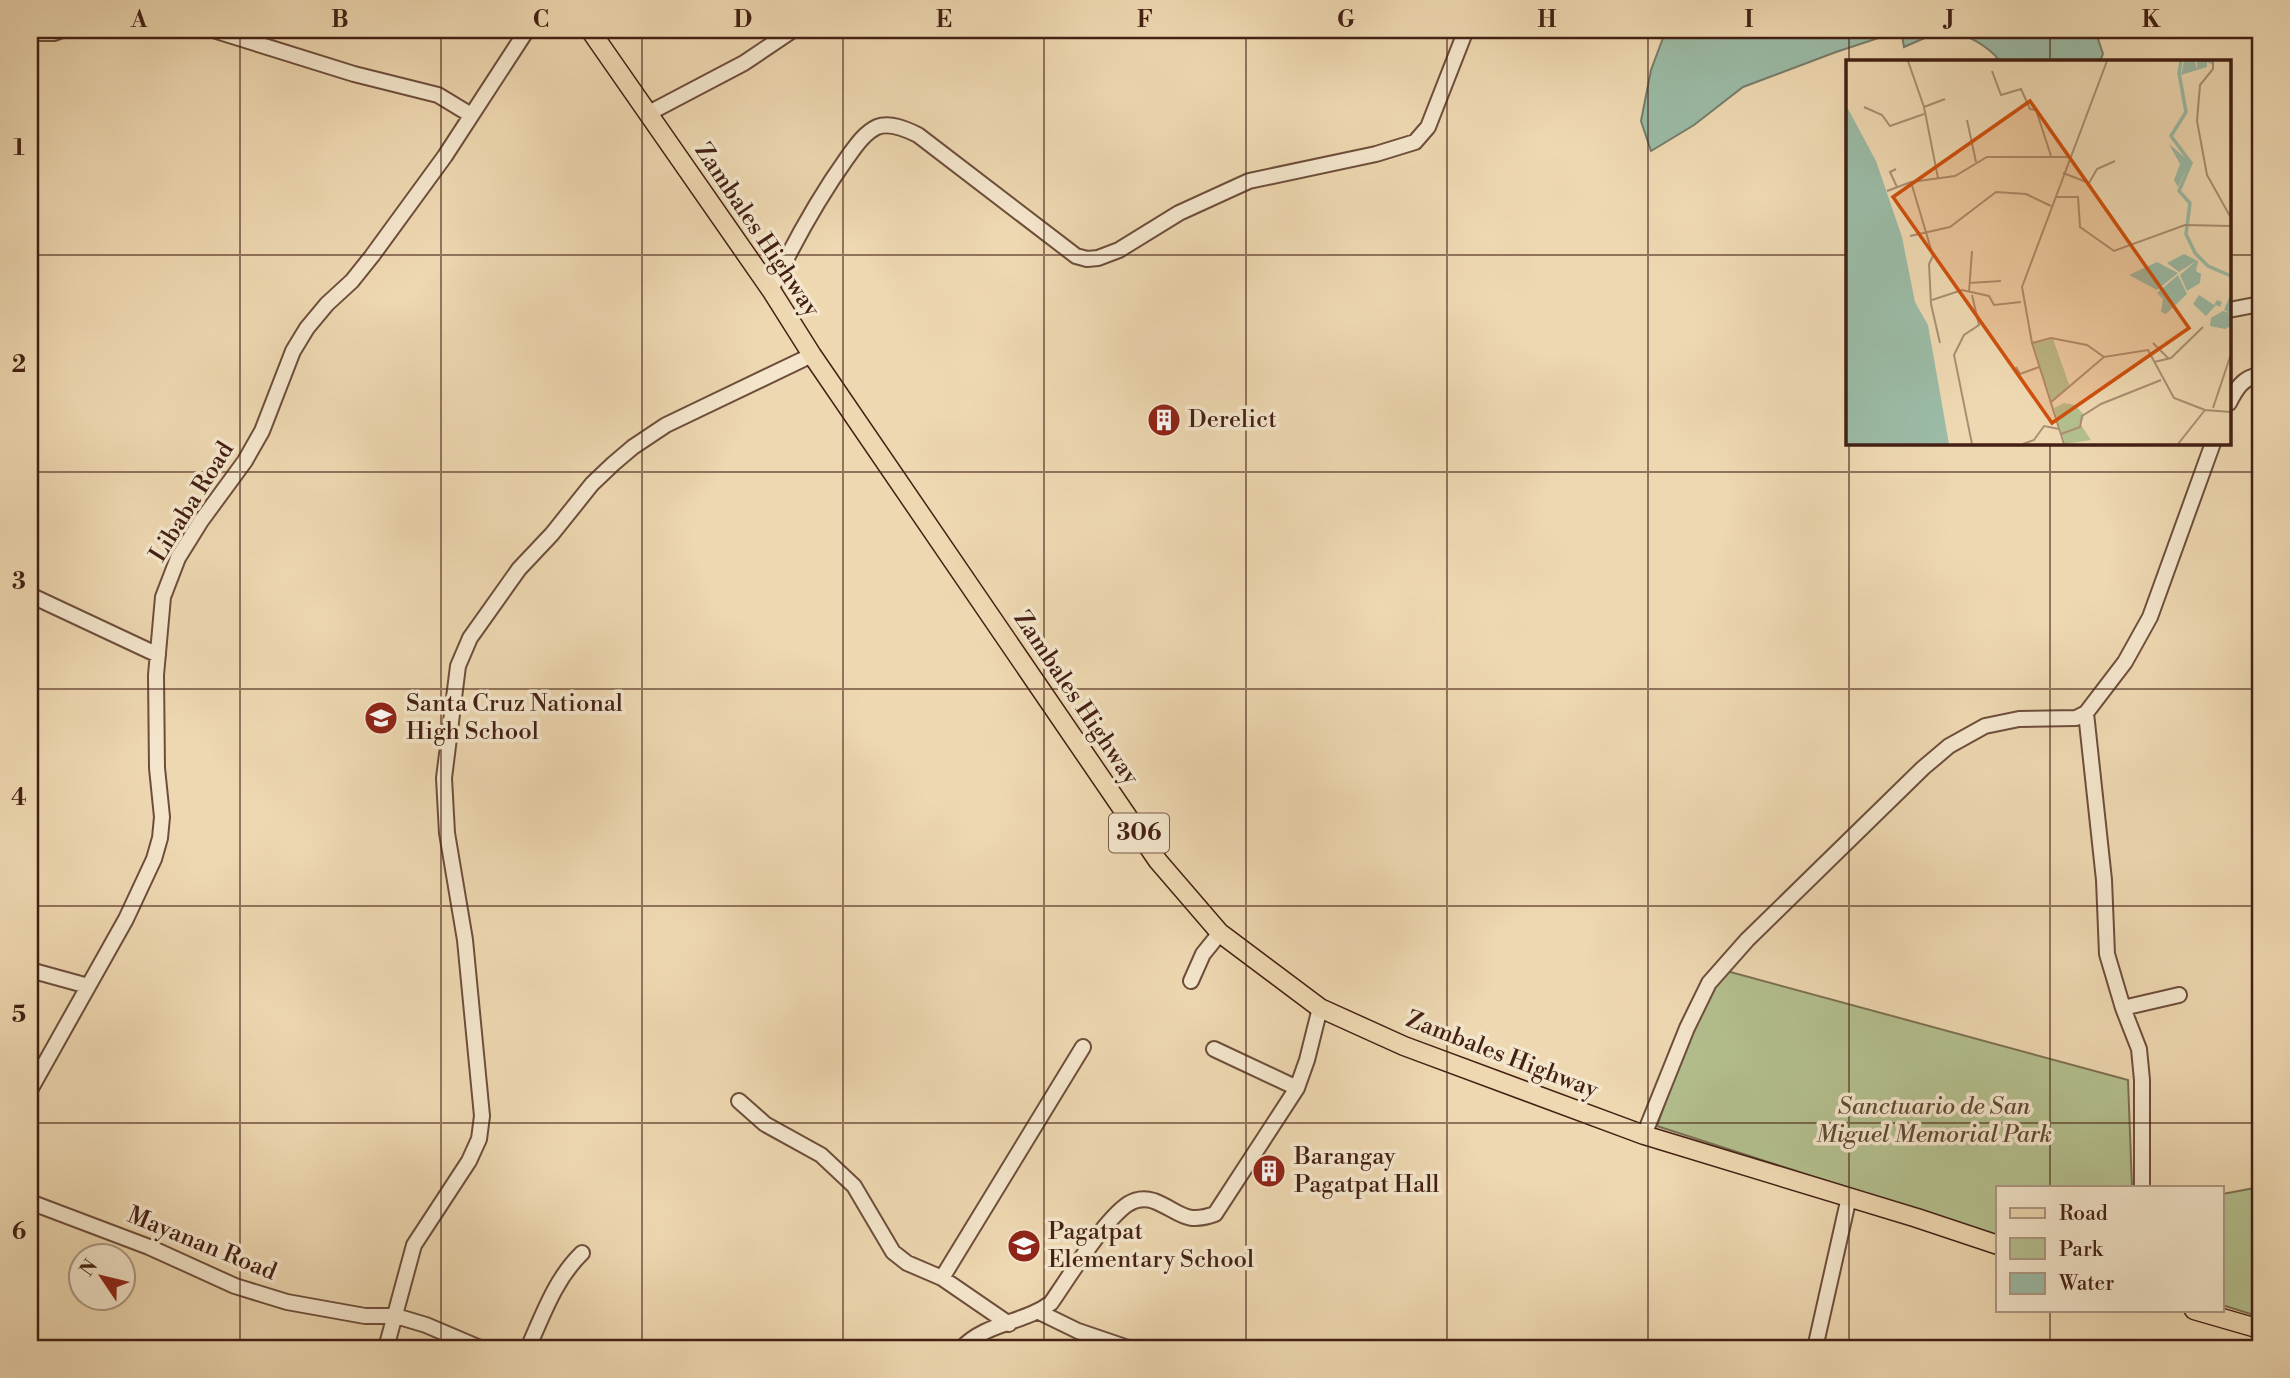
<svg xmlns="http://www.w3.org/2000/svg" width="2290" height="1378" font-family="'Libre Bodoni',serif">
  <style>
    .green { fill: #b4c08f; stroke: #7c7052; stroke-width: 2 }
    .water { fill: #9bbba6; stroke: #787d6c; stroke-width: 2 }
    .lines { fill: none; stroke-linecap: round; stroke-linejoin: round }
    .minor-casing { stroke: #6e4e3b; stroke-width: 18 }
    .major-casing { stroke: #432014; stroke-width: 21 }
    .minor { stroke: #f4e6cc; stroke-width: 14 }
    .major { stroke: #eed8b1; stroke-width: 18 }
    .grid { fill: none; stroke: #432014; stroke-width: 2; stroke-opacity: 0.55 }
    .labels { text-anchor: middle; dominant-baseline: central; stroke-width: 7; stroke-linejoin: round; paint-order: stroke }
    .shield { fill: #f4e6cc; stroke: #785b4b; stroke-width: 2 }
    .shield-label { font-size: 23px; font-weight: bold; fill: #432014 }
    .street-label { font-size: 24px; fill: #432014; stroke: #f4e6cc }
    .poi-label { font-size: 24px; fill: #432014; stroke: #f4e6cc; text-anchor: start }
    .park-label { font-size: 24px; font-style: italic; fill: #5f4833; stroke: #f4e6cc }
    .inset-river { fill: none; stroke: #9bbba6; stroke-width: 3.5 }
    .inset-road { fill: none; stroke: #aa8e72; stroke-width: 2 }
    .view { fill: #cf500d; fill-opacity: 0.15; stroke: #cf500d; stroke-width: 3.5 }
    .inset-edge { fill: none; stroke: #432014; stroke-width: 3.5 }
    .neatline { fill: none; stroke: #432014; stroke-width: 2.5 }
    .grid-label { font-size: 23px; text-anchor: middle; font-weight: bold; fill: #432014 }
  </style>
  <rect width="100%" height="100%" fill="#eed8b1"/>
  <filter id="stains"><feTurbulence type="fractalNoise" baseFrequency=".00286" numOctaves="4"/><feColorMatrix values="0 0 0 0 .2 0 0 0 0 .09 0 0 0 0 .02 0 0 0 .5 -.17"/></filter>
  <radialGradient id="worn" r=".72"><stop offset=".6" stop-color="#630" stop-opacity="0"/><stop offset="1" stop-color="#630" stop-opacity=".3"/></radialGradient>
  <!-- green -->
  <path class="green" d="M1723 970 2128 1080 2132 1187H1998V1236L1657 1126 1690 1033Z
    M2260 1187V1317L2222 1305V1194Z"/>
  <!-- water -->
  <path class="water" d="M1666 30H1886L1888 35 1836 52 1743 87 1694 125 1651 151 1641 121 1651 70Z
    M1901 30H1943L1904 47Z
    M1951 30H2095L2103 54 2100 61H2000C1987 45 1970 37 1951 30Z"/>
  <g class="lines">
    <defs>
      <path id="minor" d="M213 30 354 74 438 95 471 115
        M30 33H54L62 30
        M647 114 744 63 793 30
        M771 290C793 244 817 200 847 158 855 147 864 133 877 127 890 122 906 129 918 135L1076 256 1087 259 1098 258 1119 250 1179 213 1249 181 1376 154 1415 142 1428 127 1466 30
        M2229 310 2260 304
        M2229 403C2236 389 2243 377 2260 375
        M30 595 158 655
        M2086 713 2104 880 2107 954 2123 1008 2139 1049 2142 1080V1187
        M30 970 88 986
        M1191 981 1203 954 1220 933
        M2123 1008 2179 995
        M1214 1049 1297 1088
        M30 1090 126 919 154 859 160 838 162 817 157 768 156 675 163 597 178 558 201 521 245 461 262 431 293 351 307 328 327 304 352 281 372 256 445 156 527 30
        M739 1101 765 1124 821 1155 854 1186 893 1252 907 1263 942 1278 1009 1324
        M1644 1135 1687 1028 1709 983 1747 940 1923 768 1949 746 1985 726 2019 719 2076 718 2086 713 2125 662 2150 617 2213 443
        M30 1202 149 1247 235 1286 287 1302 365 1316H396L426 1325 480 1348
        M942 1278 1083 1047
        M1039 1312 1078 1331 1128 1348
        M386 1348 414 1245 469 1161 479 1139 482 1116 465 940 447 833 444 778 458 666 470 638 519 569 552 534 592 484 613 464 633 447 666 425 812 355
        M528 1348C543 1315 555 1279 582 1253
        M962 1348C985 1323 1024 1323 1051 1303 1069 1277 1104 1220 1128 1204 1136 1199 1145 1198 1154 1201 1180 1211 1184 1225 1215 1214L1297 1088 1307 1060 1320 1008
        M1815 1348 1849 1197"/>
      <path id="major" d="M590 30 771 290 812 355 1158 861 1220 933 1320 1008 1404 1046 1644 1135 1917 1218 1998 1245
        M2194 1310 2260 1329"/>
    </defs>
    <!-- minor casing -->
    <use href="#minor" class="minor-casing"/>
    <!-- major casing -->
    <use href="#major" class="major-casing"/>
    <!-- minor -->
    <use href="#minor" class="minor"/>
    <!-- major -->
    <use href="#major" class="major"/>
  </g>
  <!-- grid -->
  <path class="grid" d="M240 30V1348M441 30V1348M642 30V1348M843 30V1348M1044 30V1348M1246 30V1348M1447 30V1348M1648 30V1348M1849 30V61M2050 30V61M30 255H1847M2229 255H2260M1849 443V1348M2050 443V1187M30 472H2260M30 689H2260M30 906H2260M30 1123H2260M2050 1310V1348"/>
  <!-- icons -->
  <defs>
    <symbol id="building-disc" viewBox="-11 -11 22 22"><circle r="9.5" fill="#8f2418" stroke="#f4e6cc"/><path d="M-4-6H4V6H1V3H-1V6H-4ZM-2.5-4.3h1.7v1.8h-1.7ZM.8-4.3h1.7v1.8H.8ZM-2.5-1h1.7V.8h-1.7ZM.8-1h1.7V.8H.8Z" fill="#fff"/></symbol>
    <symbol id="school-disc" viewBox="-11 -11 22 22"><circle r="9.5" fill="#8f2418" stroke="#f4e6cc"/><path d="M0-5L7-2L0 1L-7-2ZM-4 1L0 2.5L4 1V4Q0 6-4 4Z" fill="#fff"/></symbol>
  </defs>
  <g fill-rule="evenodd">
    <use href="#building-disc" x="1145" y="401" width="38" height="38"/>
    <use href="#school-disc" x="362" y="699" width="38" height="38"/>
    <use href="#building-disc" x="1250" y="1152" width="38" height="38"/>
    <use href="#school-disc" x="1005" y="1227" width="38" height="38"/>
  </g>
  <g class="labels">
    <!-- shield labels -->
    <rect class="shield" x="1109" y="813.5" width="60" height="39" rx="5"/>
    <g class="shield-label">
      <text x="1139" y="833">306</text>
    </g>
    <!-- street labels -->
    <g class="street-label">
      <text transform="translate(757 230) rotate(56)">Zambales Highway</text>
      <text transform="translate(192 502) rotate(-58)">Libaba Road</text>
      <text transform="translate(1076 698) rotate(56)">Zambales Highway</text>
      <text transform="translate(1502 1055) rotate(21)">Zambales Highway</text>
      <text transform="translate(202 1244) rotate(22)">Mayanan Road</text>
    </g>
    <!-- poi labels -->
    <g class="poi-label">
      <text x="1188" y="420">Derelict</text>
      <text x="406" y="704">Santa Cruz National<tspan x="406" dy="28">High School</tspan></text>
      <text x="1294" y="1157">Barangay<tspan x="1294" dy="28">Pagatpat Hall</tspan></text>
      <text x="1048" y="1232">Pagatpat<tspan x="1048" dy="28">Elementary School</tspan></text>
    </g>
    <!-- park labels -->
    <g class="park-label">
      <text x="1934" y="1107">Sanctuario de San<tspan x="1934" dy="28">Miguel Memorial Park</tspan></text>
    </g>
  </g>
  <!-- overview -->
  <g transform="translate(1846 60)">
    <rect width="385" height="385" fill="#eed8b1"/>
    <path d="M207 279 224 327 205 341 187 283ZM218 343 229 345 238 355 235 365 245 380 219 384 208 348Z" fill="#b4c08f"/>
    <path d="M338 1H349L351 9V1H366L367 5 361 2V7L335 15ZM0 45 30 101 56 177 69 242 82 265 103 384H0ZM323 84 344 102 332 127 328 120 334 104ZM338 194 352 201 350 211 355 214 354 223 341 231 334 215 350 201 333 212 321 203ZM311 202 332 213 311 230 283 215ZM332 215 341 234 320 254 315 252 317 239 311 233ZM385 233V266L379 269 364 266 365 258 377 251 384 253 378 250ZM353 235 368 245 371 240 376 242 374 247 370 245 360 256 347 244Z" fill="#9bbba6"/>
    <path class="inset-river" d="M335 1 333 13 340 52 325 76 345 103 333 131 344 143 340 174 349 193 362 206 385 216"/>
    <path class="inset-road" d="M62 1 78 47 92 118M367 1V9L354 25 351 61 361 115 385 158M146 11 155 35 175 29 184 49 190 50 205 96M18 47 36 55 44 66 78 54M78 47 99 39M121 60 130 102M50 109 44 112 51 127M217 113 243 123 251 109 269 101M65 122 87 196 83 204 85 244 94 283M41 131 65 122 109 116 141 97H224M209 137H232L234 167 268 191 339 165 385 166M64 176 104 167 150 132 180 134 205 146M123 223 155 221M123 232 126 191M86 240 116 230 143 236 148 245 175 242M186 283 205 278 241 285 258 297 302 290 328 338 359 350M307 283 323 299M308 302 325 298 357 267M170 307 174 314 193 307M204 343 258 297M367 348 385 294M215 374 234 367 236 356 255 344 315 320M126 384 108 295 118 275 133 265 126 235M177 384 188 380 198 366 213 369M218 384 186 283 176 227 261 1M332 384 359 350 385 352"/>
    <path class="view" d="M184 41 343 268 206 363 47 137Z"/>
    <rect width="385" height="385" class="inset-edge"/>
  </g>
  <!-- margin -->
  <rect width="2290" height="1378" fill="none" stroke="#eed8b1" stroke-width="77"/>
  <!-- legend -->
  <rect x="1996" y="1186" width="228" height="126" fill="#f4e6cc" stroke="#ad9782" stroke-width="2"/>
  <rect x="2010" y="1208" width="35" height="10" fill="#eed8b1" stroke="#ad9782" stroke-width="2"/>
  <text x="2059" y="1220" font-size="21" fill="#432014">Road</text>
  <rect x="2010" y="1238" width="35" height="21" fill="#b4c08f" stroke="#ad9782" stroke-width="2"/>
  <text x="2059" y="1256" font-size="21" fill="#432014">Park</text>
  <rect x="2010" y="1273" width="35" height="21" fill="#9bbba6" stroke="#ad9782" stroke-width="2"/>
  <text x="2059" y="1290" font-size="21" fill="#432014">Water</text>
  <!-- north arrow -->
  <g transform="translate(102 1277) rotate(305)"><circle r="33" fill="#f4e6cc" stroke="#ad9782" stroke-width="2"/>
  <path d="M0-5L12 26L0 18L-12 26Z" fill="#8f2418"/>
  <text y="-10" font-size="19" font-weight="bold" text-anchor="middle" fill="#432014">N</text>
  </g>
  <rect x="38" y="38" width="2214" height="1302" class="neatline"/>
  <g class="grid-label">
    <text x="139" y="27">A</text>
    <text x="340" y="27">B</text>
    <text x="541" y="27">C</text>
    <text x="743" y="27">D</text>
    <text x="944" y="27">E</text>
    <text x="1145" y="27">F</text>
    <text x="1346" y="27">G</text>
    <text x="1547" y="27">H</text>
    <text x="1749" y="27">I</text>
    <text x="1950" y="27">J</text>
    <text x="2151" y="27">K</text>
    <text x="19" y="155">1</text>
    <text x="19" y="372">2</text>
    <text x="19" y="589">3</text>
    <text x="19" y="805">4</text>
    <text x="19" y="1022">5</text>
    <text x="19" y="1239">6</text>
  </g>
  <rect width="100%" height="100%" filter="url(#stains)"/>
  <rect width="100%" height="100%" fill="url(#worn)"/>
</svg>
